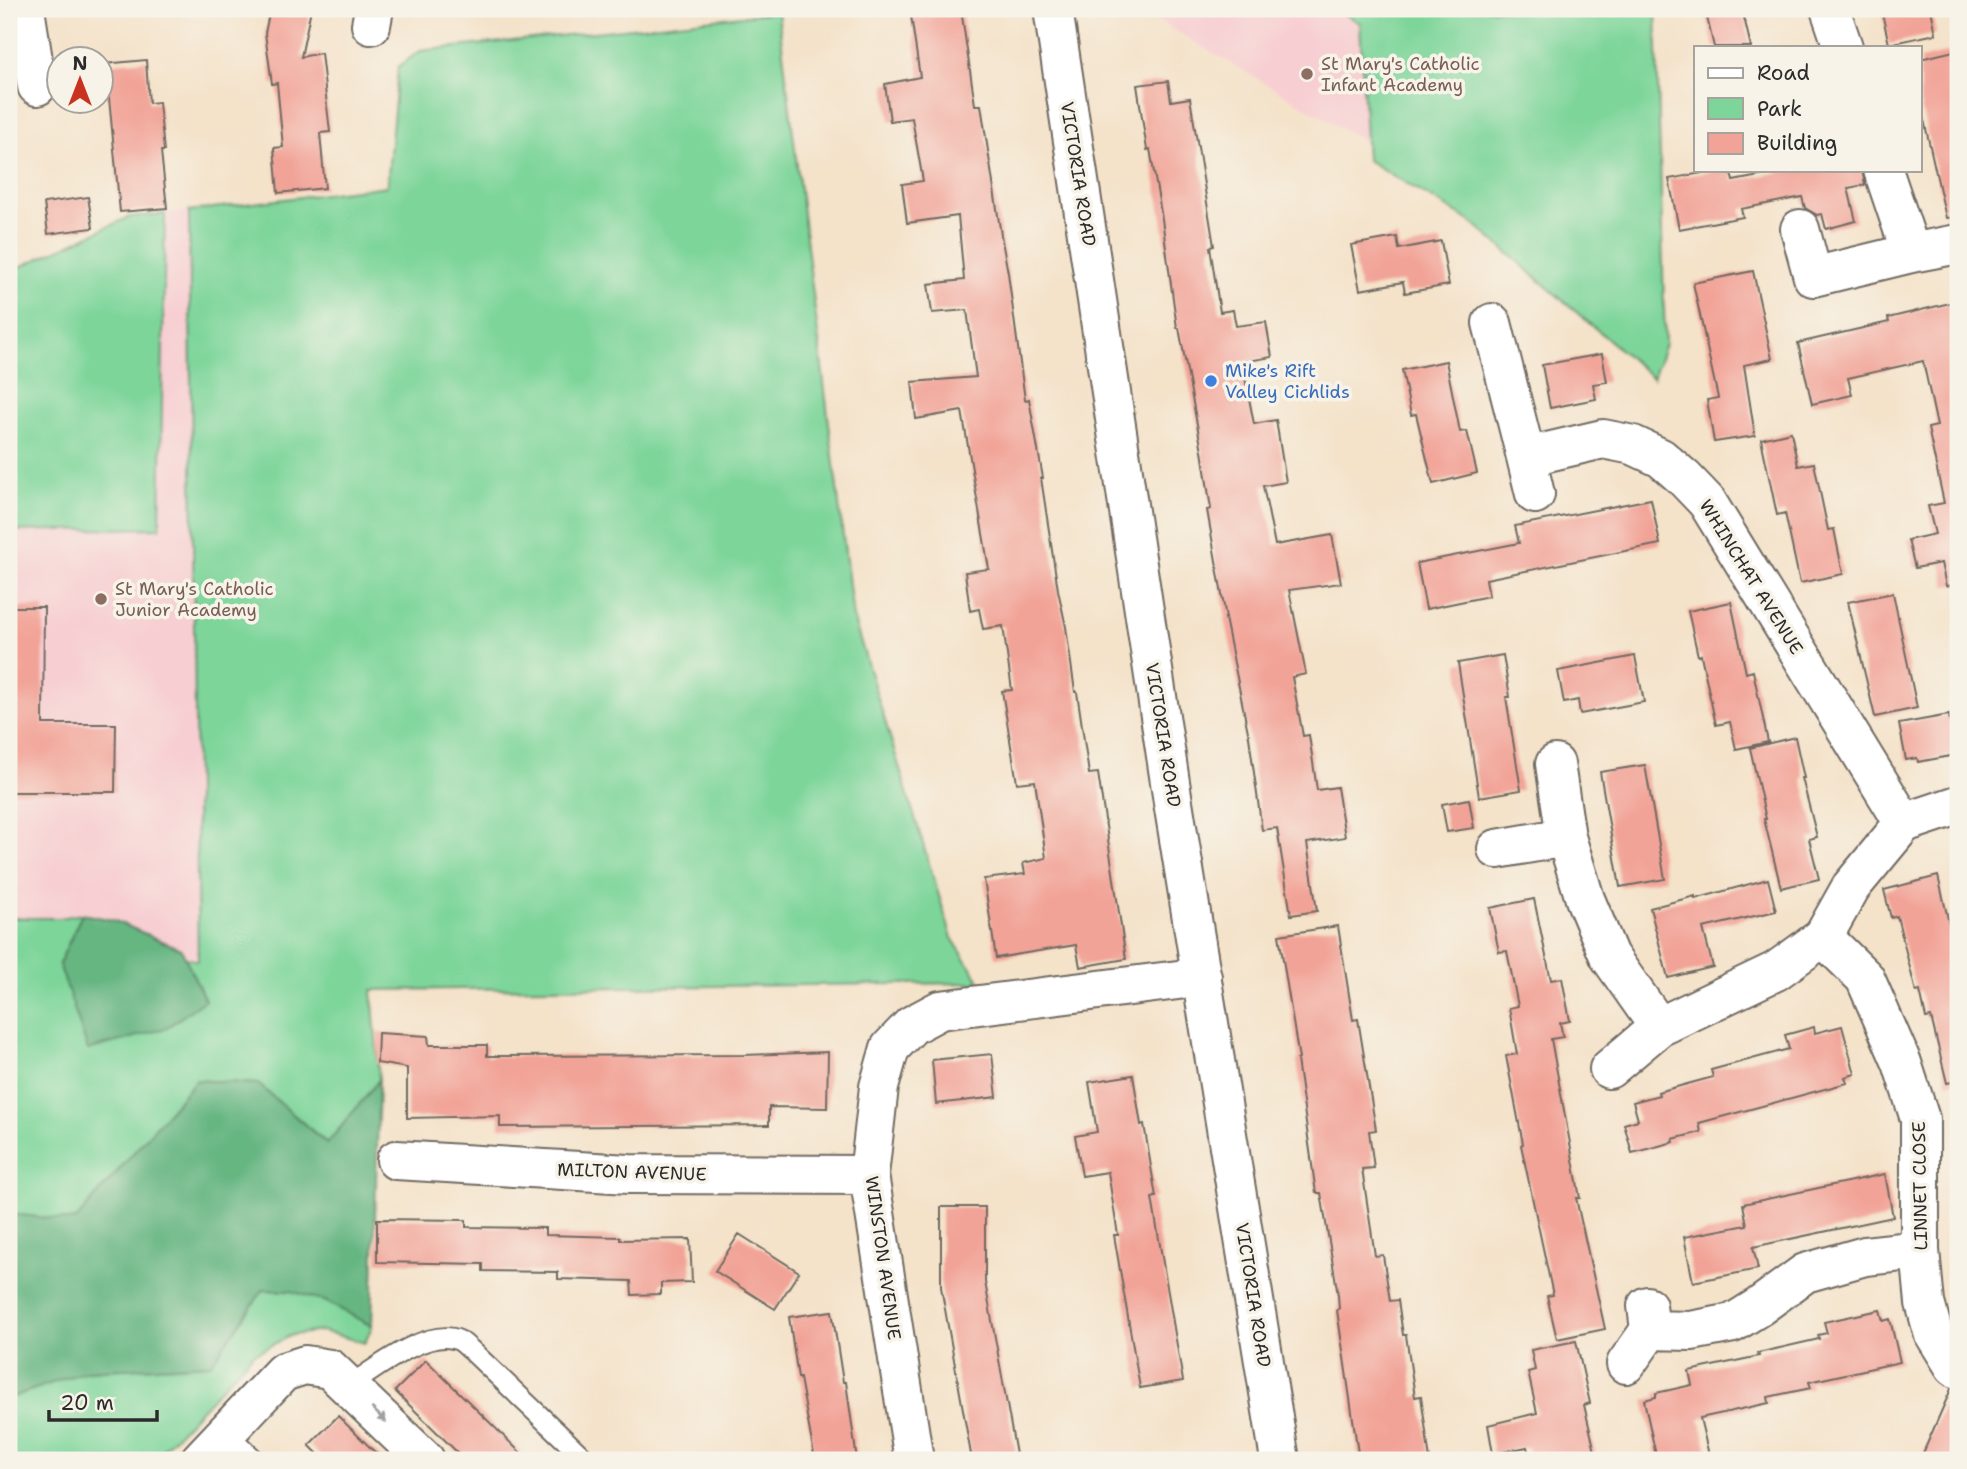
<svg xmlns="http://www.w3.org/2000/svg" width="1967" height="1469" font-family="'Shantell Sans',sans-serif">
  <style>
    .built { fill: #f7cfd2 }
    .green { fill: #7dd59a; stroke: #548062; stroke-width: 2 }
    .forest { fill: #66b682; stroke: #487056; stroke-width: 2 }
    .building { fill: #f2a397 }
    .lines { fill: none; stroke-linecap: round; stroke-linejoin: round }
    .service-casing { stroke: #716b62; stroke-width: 23 }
    .minor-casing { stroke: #716b62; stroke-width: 42 }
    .tertiary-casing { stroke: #716b62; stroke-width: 42 }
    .service { stroke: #fff; stroke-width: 19 }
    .minor { stroke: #fff; stroke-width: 38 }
    .tertiary { stroke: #fff; stroke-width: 38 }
    .oneway { fill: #a0a0a0 }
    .education-dot { fill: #8d6e63; stroke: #f7f3e8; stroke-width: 2.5 }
    .shop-dot { fill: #3f7fe0; stroke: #f7f3e8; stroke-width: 2.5 }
    .labels { text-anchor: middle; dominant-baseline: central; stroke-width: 7; stroke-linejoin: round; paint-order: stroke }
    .education-label { font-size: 18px; fill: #785e54; stroke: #f7f3e8; text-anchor: start }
    .street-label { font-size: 18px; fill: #2b2b2b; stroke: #f7f3e8 }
    .shop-label { font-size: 18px; fill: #366cbe; stroke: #f7f3e8; text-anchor: start }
  </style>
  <rect width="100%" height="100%" fill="#f7f3e8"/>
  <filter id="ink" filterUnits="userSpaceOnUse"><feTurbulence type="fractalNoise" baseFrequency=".0143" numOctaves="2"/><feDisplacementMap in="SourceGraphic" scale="14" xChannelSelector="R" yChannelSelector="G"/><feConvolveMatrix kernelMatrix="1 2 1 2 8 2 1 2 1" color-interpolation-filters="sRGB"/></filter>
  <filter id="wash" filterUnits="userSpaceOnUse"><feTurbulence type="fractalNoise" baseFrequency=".00686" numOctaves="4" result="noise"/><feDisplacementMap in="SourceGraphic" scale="28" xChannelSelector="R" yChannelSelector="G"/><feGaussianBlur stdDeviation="1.57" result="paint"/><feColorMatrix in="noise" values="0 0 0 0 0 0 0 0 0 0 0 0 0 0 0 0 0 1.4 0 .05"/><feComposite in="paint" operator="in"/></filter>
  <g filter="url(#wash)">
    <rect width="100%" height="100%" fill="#f4e2c9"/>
    <!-- built -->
    <path class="built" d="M1138 9H1359L1367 143Z
      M189 211 198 962 105 928 9 926V272L129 217Z"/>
    <!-- green -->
    <path class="green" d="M1336 9H1656L1665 344 1653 378 1473 223 1367 160 1360 23Z
      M778 12 853 617 952 938 981 983 372 990 379 1080 328 1144 258 1084 196 1080 75 1221 11 1214 9 1216V918H60L82 914 59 964 205 1000 184 957 198 961 189 211 387 186 398 67 420 51Z
      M165 214 160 528 9 531V272L129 217Z
      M263 1290 291 1291 325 1301 372 1326 365 1343 322 1331 292 1335 253 1354 153 1460H9V1398L86 1371 210 1364Z"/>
    <!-- forest -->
    <path class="forest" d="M82 914 113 920 181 949 205 1000 166 1028 88 1050 59 964Z
      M196 1080 258 1084 327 1144 379 1080 372 1326 325 1301 291 1291 263 1290 211 1364 86 1371 9 1398V1216L11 1214 75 1221Z"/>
    <g id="blocks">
      <!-- building -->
      <path class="building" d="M270 9H311L301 57 321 53 330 132 320 133 325 188 278 193 274 148 283 147 277 83 272 84 265 33Z
        M910 9H961L975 105H981L1001 235 1008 273 1025 400 1029 399 1043 478H1041L1058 590 1066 627 1075 692H1077L1089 774 1098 773 1126 959 1080 967 1076 945 996 958 984 879 1025 874 1023 863 1046 858 1035 781 1017 783 1002 691 1012 690 1003 626 983 629 979 609 970 611 965 572 989 569 962 411 916 419 912 382 976 377 967 310 932 313 928 284 964 280 958 216 907 223 902 184 923 181 912 118 890 121 885 84 920 77Z
        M1705 9H1742L1751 47H1714Z
        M1881 9H1931L1936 34 1889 44Z
        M1958 50V217L1946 218 1920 102V59Z
        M146 60 149 103 159 102 164 151H161L167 208 120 212 109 98H106L104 64Z
        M1168 81 1171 101 1190 98 1214 246 1210 247 1220 312 1233 310 1236 326 1266 322 1272 357 1242 362 1254 424 1276 420 1286 482 1263 486 1275 545 1332 535 1341 583 1289 590 1306 674 1292 677 1303 736 1309 735 1317 790 1337 787 1345 837 1307 843 1317 911 1291 915 1277 828 1262 830 1249 737 1225 618H1226L1207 510 1211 509 1202 451 1179 328H1177L1162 219 1150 149 1147 150 1137 85Z
        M1718 170H1730L1733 181 1791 170H1862L1865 185 1848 188 1856 221 1826 229 1822 214 1817 215 1805 208 1802 197 1741 209 1743 217 1679 229 1669 179Z
        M88 197 93 228 48 234 44 203Z
        M1397 237 1399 249 1441 241 1449 285 1405 293 1403 282 1360 290 1351 245Z
        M1753 271 1772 359 1744 365 1755 436 1714 442 1707 400 1718 398 1693 283Z
        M1958 301V585L1946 586 1941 563 1915 568 1908 540 1935 534 1928 506 1944 503 1928 428 1937 426 1923 361 1848 378 1852 395 1812 404 1798 343 1889 322 1888 318Z
        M1602 354 1607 382 1593 384 1596 399 1550 408 1542 365Z
        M1446 361 1460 432 1467 431 1477 473 1433 484 1416 414 1411 415 1402 370Z
        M1791 432 1798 466 1814 463 1828 530 1834 529 1843 574 1800 583 1785 513 1777 515 1761 439Z
        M1651 499 1660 544 1486 579 1489 596 1426 609 1417 563 1519 543 1515 526Z
        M1893 593 1917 708 1875 717 1848 602Z
        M1731 602 1746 673 1753 671 1768 742 1736 749 1730 722 1716 725 1701 655 1698 656 1688 611Z
        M9 607H44L43 724H116L115 792H9Z
        M1503 655 1510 697H1506L1521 790 1479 797 1458 663Z
        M1635 656 1644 702 1580 714 1578 700 1564 703 1558 671Z
        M1949 715 1956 755 1918 762 1917 758 1906 760 1899 724Z
        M1795 737 1804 778H1802L1817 837 1809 839 1819 879 1781 888 1764 819H1766L1750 748Z
        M1645 765 1665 879 1620 887 1600 772Z
        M1469 799 1474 828 1447 832 1442 804Z
        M1938 876 1958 962V1081L1947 1083 1931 1017 1926 1018 1920 991 1916 992 1897 916 1891 918 1884 890Z
        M1768 879 1776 911 1703 928 1713 967 1668 978 1650 908 1695 896V899Z
        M1534 899 1551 980 1562 978 1570 1021 1560 1023 1563 1037 1551 1039 1580 1198H1576L1605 1329 1557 1339 1547 1296 1553 1295 1521 1145 1523 1144 1506 1056 1517 1054 1509 1008 1518 1006 1507 951 1499 952 1490 908Z
        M1338 926 1353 1020 1358 1019 1376 1130 1369 1131 1374 1168 1362 1169 1375 1256 1383 1255 1390 1301 1398 1300 1403 1335H1406L1415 1397 1421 1396 1430 1460H1359L1337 1310 1339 1309 1338 1295 1321 1193H1316L1297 1060 1299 1059 1279 935Z
        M1842 1026 1855 1074 1845 1077 1847 1083 1699 1123 1701 1132 1673 1139 1674 1142 1632 1153 1624 1124 1638 1120 1633 1102 1659 1095 1658 1092 1713 1077 1711 1070 1789 1049 1785 1035 1814 1027 1815 1033Z
        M378 1033 428 1036 429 1045H487V1056L744 1055 828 1052 827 1108 769 1107V1125L500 1127V1116L407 1118V1068L377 1063Z
        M992 1054 997 1097 936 1104 932 1060Z
        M1133 1075 1141 1125 1144 1124 1156 1197 1152 1198 1183 1381 1140 1388 1114 1235H1118L1108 1172 1082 1176 1075 1136 1097 1132 1089 1082Z
        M1885 1174 1893 1217 1753 1247 1758 1269 1693 1282 1684 1237 1747 1225 1743 1204Z
        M941 1207H985V1282L1017 1460H972L941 1287Z
        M377 1219 466 1220V1227L545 1228V1235L620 1237V1240L690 1239 692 1282 661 1283V1294L632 1295 631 1281 558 1279V1272L483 1271V1264L377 1262Z
        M739 1234 799 1272 775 1309 715 1271Z
        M1880 1310 1883 1321 1890 1319 1900 1362 1809 1382 1811 1388 1768 1397 1769 1403 1700 1418 1709 1455 1690 1460H1657L1644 1400 1656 1397V1393L1692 1385 1689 1371 1759 1356 1758 1353 1819 1339 1818 1335 1827 1333 1824 1322Z
        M832 1311 843 1382H846L857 1460H815L800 1378H798L789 1317Z
        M1576 1341 1590 1403 1584 1405 1597 1460H1530L1527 1447 1493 1454 1488 1425 1537 1413 1528 1372 1535 1370 1531 1350Z
        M426 1360 528 1460H465L395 1391Z
        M1951 1389 1958 1390V1460H1920Z
        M338 1416 383 1460H324L309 1445Z"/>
    </g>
  </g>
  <g filter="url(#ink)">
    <use href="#blocks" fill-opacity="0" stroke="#716b62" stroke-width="2"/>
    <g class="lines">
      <defs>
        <path id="service" d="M349 1386C374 1370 427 1327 458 1340 463 1342 467 1347 471 1350L586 1460
          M226 1433 255 1460"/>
        <path id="minor" d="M25 9 37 86
          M1830 9 1843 47
          M371 25 374 9
          M1883 170 1911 253
          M1800 229 1813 277 1911 253 1958 244
          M1492 323 1526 457
          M1535 494 1526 457 1603 439 1633 445 1661 458 1684 478 1707 502 1904 823
          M1566 837 1585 899 1609 956 1659 1027
          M1497 849 1566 837 1555 764
          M1823 937 1865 978 1902 1063 1920 1119V1250L1925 1303 1933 1332 1954 1366 1958 1369
          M1609 1069 1659 1027 1776 971 1823 937 1851 887 1904 823 1958 805
          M396 1160 629 1174 869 1175
          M1650 1330 1691 1331 1733 1323 1760 1306 1805 1273 1865 1256 1920 1250
          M1626 1364 1650 1330 1647 1306
          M200 1460 283 1372 305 1365 330 1369 425 1460
          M914 1460 869 1175 879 1087 890 1048 912 1025 940 1010 1202 977"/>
        <path id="tertiary" d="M1053 9 1173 802 1280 1460"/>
      </defs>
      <!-- service casing -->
      <use href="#service" class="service-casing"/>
      <!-- minor casing -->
      <use href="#minor" class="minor-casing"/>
      <!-- tertiary casing -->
      <use href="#tertiary" class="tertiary-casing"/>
      <!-- service -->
      <use href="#service" class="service"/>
      <!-- minor -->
      <use href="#minor" class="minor"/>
      <!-- tertiary -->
      <use href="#tertiary" class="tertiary"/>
    </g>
    <!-- one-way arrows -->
    <defs><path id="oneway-solid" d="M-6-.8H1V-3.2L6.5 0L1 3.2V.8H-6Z" transform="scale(1.75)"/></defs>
    <use class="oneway" href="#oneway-solid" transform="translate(379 1415) rotate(44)"/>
  </g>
  <!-- markers -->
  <g class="education-dot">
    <circle cx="1307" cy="74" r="7"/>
    <circle cx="101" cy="599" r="7"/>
  </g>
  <circle class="shop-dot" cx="1211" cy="381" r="7"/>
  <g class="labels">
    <!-- education labels -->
    <g class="education-label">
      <text x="1321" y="64">St Mary's Catholic<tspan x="1321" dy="21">Infant Academy</tspan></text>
      <text x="115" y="589">St Mary's Catholic<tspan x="115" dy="21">Junior Academy</tspan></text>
    </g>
    <!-- street labels -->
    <g class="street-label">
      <text transform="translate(1078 174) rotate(81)">VICTORIA ROAD</text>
      <text transform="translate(1751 577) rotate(58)">WHINCHAT AVENUE</text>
      <text transform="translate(1163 735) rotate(81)">VICTORIA ROAD</text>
      <text transform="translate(632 1172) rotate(2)">MILTON AVENUE</text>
      <text transform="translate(1920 1186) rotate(-91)">LINNET CLOSE</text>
      <text transform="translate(883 1258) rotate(82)">WINSTON AVENUE</text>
      <text transform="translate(1253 1295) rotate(81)">VICTORIA ROAD</text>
    </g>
    <!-- shop labels -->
    <g class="shop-label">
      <text x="1225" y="371">Mike's Rift<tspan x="1225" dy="21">Valley Cichlids</tspan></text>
    </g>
  </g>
  <!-- margin -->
  <rect width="1967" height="1469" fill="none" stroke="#f7f3e8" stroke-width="35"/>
  <!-- legend -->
  <rect x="1694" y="46" width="228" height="126" fill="#f7f3e8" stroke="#a5a39c" stroke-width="2"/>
  <rect x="1708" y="68" width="35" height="10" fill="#ffffff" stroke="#a5a39c" stroke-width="2"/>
  <text x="1757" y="80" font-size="21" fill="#2b2b2b">Road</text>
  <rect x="1708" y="98" width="35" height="21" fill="#7dd59a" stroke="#a5a39c" stroke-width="2"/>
  <text x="1757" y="116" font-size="21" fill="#2b2b2b">Park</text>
  <rect x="1708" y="133" width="35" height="21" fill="#f2a397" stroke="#a5a39c" stroke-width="2"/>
  <text x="1757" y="150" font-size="21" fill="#2b2b2b">Building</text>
  <!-- north arrow -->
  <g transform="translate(80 80)"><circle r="33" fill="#f7f3e8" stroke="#a5a39c" stroke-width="2"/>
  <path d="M0-5L12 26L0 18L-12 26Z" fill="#c8321e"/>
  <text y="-10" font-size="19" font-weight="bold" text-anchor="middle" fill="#2b2b2b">N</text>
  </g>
  <!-- scale -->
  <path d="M49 1410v10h108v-10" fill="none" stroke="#2b2b2b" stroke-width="3.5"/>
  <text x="60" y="1410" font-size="21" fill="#2b2b2b" stroke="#f7f3e8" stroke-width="5" paint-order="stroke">20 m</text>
</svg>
